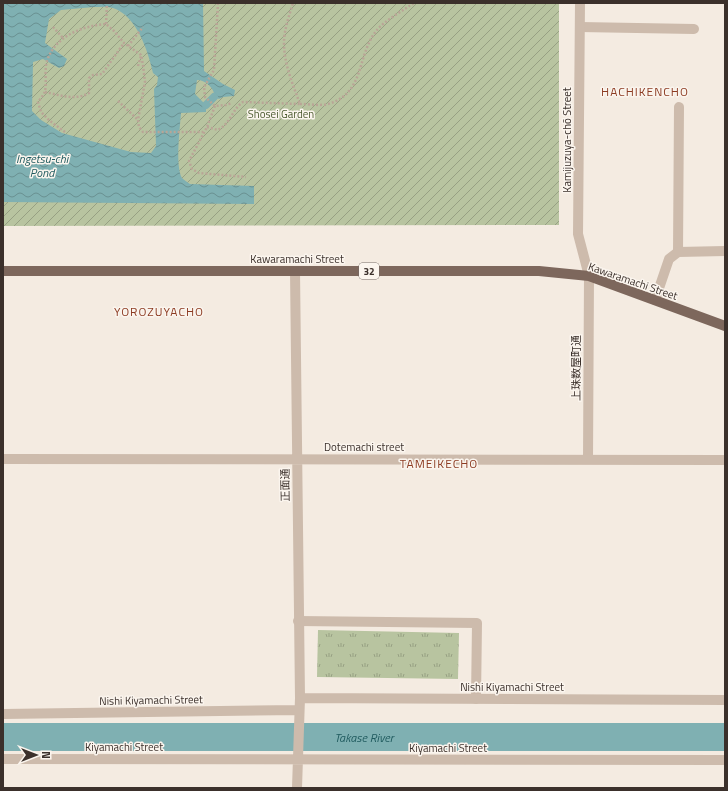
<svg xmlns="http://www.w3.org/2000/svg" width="728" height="791" font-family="'Titillium Web','Noto Sans JP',sans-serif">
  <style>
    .grass { fill: url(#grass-tufts) }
    .garden { fill: url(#garden-furrows) }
    .water { fill: url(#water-waves); fill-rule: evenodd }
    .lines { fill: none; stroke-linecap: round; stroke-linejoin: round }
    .stream { stroke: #7fb0b2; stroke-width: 8 }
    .canal { stroke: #7fb0b2; stroke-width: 28 }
    .path { stroke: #b9a596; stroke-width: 2.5; stroke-dasharray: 2 2; stroke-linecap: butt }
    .service { stroke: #cdbbac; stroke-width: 10 }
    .minor { stroke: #cdbbac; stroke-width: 10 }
    .tertiary { stroke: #cdbbac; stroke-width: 10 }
    .primary { stroke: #7d675c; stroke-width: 10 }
    .labels { text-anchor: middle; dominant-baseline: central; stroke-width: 3; stroke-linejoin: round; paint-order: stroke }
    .shield { fill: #fbf5ee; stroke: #756b66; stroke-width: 1 }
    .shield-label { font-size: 10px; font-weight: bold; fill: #3b302b }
    .park-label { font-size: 11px; fill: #4a5a2e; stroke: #fbf5ee }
    .street-label { font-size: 11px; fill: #3b302b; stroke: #fbf5ee }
    .neighbourhood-label { font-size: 12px; letter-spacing: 1px; fill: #8c3b22; stroke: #fbf5ee }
    .water-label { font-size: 12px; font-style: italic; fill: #1f5a5e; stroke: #fbf5ee }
  </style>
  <defs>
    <pattern id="grass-tufts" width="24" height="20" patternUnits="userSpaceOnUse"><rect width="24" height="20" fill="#b8c4a0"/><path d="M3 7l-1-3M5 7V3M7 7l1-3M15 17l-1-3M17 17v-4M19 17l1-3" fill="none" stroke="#97a083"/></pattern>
    <pattern id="garden-furrows" width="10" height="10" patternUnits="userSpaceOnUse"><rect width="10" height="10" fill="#b8c4a0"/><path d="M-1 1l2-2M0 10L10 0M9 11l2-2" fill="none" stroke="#97a083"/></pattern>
    <pattern id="water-waves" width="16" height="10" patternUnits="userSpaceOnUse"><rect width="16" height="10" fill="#7fb0b2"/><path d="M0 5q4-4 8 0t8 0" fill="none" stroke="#699091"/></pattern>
  </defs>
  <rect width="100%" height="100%" fill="#f4ebe1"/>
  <!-- grass -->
  <path class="grass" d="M318 630 459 633 458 679 317 677Z"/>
  <!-- garden -->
  <path class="garden" d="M3 3H559V225L3 226Z"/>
  <!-- water -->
  <path class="water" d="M3 3H203L204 71 223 84 235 90 234 96 223 97 219 99 215 97C214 88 206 80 197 80L195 94 206 105V112L181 113C180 127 175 166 182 178 184 180 187 182 190 184L254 186V204L3 202ZM94 7C100 7 107 6 113 8 137 16 148 51 153 73L158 77 157 85 154 89 156 146 151 153 131 152 62 133 41 120 32 111 33 62 43 59 59 68 64 66 67 59 45 43 49 19 61 10Z"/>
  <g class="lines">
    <!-- stream -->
    <path class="stream" d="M206 105 214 97"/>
    <!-- canal -->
    <path class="canal" id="s1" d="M3 737H725"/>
    <!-- path -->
    <path class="path" d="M218 3 214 70 204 87 205 97 215 106 226 105 232 103
      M106 24 107 3
      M53 27 63 38
      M128 46 143 27
      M138 66 141 56
      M45 92C59 95 76 101 89 93V78L93 75 102 74 124 43
      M118 101 138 120
      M300 104C309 104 320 106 328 104 366 93 356 55 377 30 383 22 405 9 414 3
      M215 106 207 127 189 161 192 169 199 173 246 177
      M207 127 218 130C231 123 233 108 243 102L300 104C293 85 284 64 284 43 284 30 289 16 293 3
      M65 132 50 121 41 112 38 102C40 99 44 95 45 91 47 82 44 70 47 61 55 36 82 26 106 24L114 31 124 43 141 55 143 65 145 82 138 120 139 127 143 132H203"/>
    <!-- service -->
    <path class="service" d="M580 27 694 29
      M678 252 679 107
      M298 621 477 623 476 699"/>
    <!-- minor -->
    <path class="minor" d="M295 271 300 698 297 788
      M655 300 669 259 678 252 725 251
      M3 459 725 460
      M588 460 589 276
      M300 698 725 700
      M3 714 299 710
      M3 759 725 760"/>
    <!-- tertiary -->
    <path class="tertiary" d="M580 3 578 234 589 276"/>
    <!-- primary -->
    <path class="primary" d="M3 271H539L589 276 725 326"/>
  </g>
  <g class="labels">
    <!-- shield labels -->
    <rect class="shield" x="359" y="263" width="20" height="16" rx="3"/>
    <g class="shield-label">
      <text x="369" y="271">32</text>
    </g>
    <!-- park labels -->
    <g class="park-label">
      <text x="281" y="114">Shosei Garden</text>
    </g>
    <!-- street labels -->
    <g class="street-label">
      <text transform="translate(567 140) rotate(-90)">Kamijuzuya-chō Street</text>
      <text x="297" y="259">Kawaramachi Street</text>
      <text transform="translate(633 281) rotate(19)">Kawaramachi Street</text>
      <text transform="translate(576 368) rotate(-90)">上珠数屋町通</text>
      <text x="364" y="447">Dotemachi street</text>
      <text transform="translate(285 485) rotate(-91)">正面通</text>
      <text x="512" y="687">Nishi Kiyamachi Street</text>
      <text transform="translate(151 700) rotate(-1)">Nishi Kiyamachi Street</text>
      <text x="124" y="747">Kiyamachi Street</text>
      <text x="448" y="748">Kiyamachi Street</text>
    </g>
    <!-- neighbourhood labels -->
    <g class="neighbourhood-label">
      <text x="645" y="91">HACHIKENCHO</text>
      <text x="159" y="311">YOROZUYACHO</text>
      <text x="439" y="463">TAMEIKECHO</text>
    </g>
    <!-- water labels -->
    <g class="water-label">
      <text x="42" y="158">Ingetsu-chi<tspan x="42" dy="14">Pond</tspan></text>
      <text stroke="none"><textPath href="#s1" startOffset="361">Takase River</textPath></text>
    </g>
  </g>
  <!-- border -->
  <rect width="728" height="791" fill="none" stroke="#3b302b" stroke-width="8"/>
  <!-- north arrow -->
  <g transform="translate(36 755) rotate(90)" stroke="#fbf5ee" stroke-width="3" paint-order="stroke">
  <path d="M0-3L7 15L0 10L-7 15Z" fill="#3b302b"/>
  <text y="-6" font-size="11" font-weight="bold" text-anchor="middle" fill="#3b302b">N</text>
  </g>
</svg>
